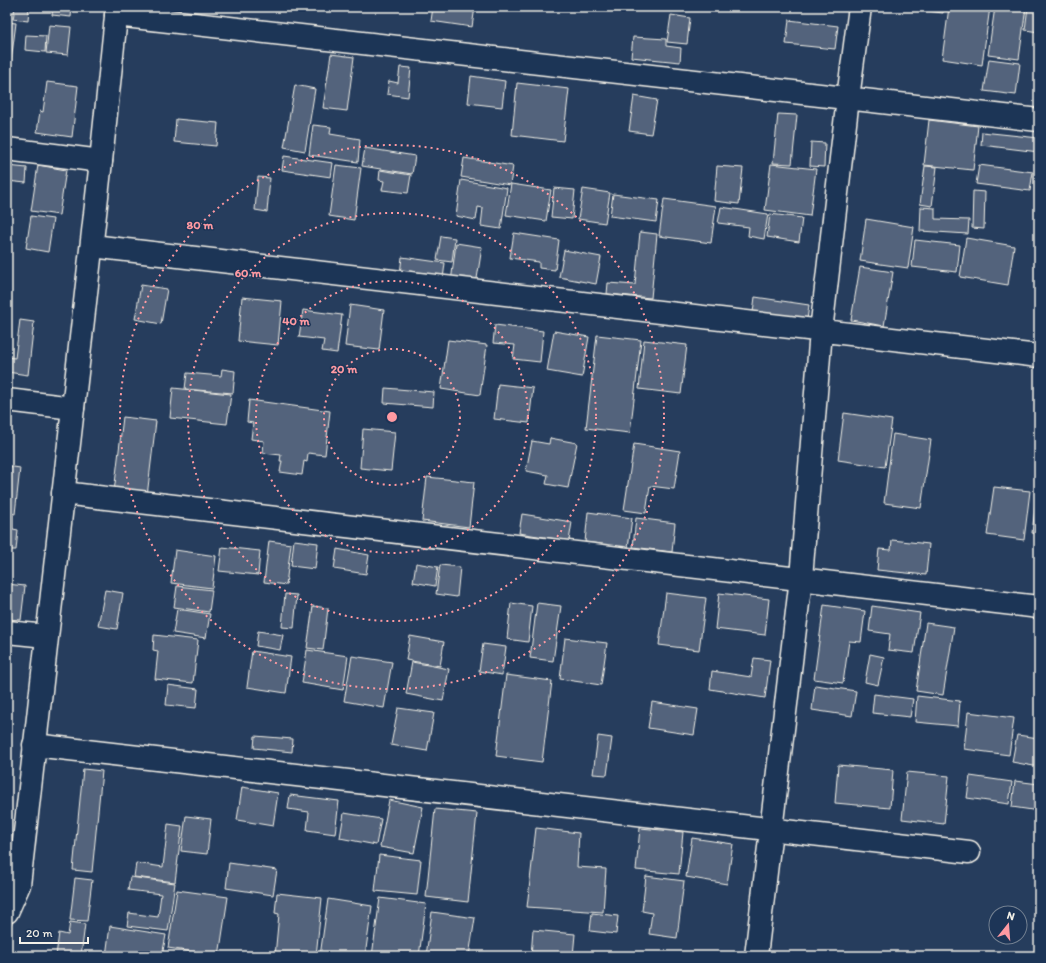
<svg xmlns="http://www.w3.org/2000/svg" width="1046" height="963" font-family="Itim,sans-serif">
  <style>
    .building { fill: #52647b; stroke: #f4f1e8 }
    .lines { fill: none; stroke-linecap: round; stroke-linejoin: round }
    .minor-casing { stroke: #f4f1e8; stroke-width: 25 }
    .tertiary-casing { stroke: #f4f1e8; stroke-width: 25 }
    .minor { stroke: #1d3557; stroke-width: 22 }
    .tertiary { stroke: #1d3557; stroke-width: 22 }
    .ring { fill: none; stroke: #ff9aa2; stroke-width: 2; stroke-dasharray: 2 4 }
    .centre { fill: #ff9aa2; stroke: #1d3557; stroke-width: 2 }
    .ring-label { font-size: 12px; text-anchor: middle; font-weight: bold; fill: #ff9aa2; stroke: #1d3557; stroke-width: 3; stroke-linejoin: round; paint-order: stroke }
  </style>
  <rect width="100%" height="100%" fill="#263d5d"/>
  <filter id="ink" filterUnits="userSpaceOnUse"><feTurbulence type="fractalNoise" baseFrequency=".025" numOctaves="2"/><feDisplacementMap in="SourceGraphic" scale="8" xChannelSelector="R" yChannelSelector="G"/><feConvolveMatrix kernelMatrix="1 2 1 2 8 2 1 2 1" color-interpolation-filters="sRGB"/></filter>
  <g filter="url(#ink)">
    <!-- building -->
    <path class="building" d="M15 7H29L28 21 13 19Z
      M53 7H72L71 17 52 15Z
      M433 7H475L472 27 431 21Z
      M895 7H944L943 13Z
      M949 7H990L982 65 942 59Z
      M995 7H1026L1019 59 988 55Z
      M1028 7H1039V32L1025 30Z
      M671 15 690 18 687 44 667 42Z
      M789 20 838 26 835 49 786 44Z
      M7 22 16 23 10 69H7Z
      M49 25 71 27 68 55 46 53Z
      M26 35 46 36 45 52 25 50Z
      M633 37 666 39V46L681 48 680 62 631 57Z
      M331 54 354 57 347 111 323 108Z
      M989 59 1020 63 1016 95 984 91Z
      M400 67 411 68 408 97 387 94 389 81 398 83Z
      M471 76 505 81 502 107 468 103Z
      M47 82 78 86 72 137 37 132 40 111 43 112Z
      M517 83 569 89 563 141 512 135Z
      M295 85 315 89 305 151 284 147Z
      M634 96 657 100 651 134 629 131Z
      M778 114 797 115 792 164 773 163Z
      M176 119 218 123 216 146 174 142Z
      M929 120 978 126 973 170 924 165Z
      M313 125 331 127 330 134 360 139 358 162 309 155Z
      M982 132 1039 138V152L981 145Z
      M811 142 825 143 824 167 810 166Z
      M365 148 415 156 412 174 362 166Z
      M284 156 333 163 331 177 282 170Z
      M464 158 513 166 510 185 461 177Z
      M771 164 816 169 810 216 765 210Z
      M38 165 66 170 59 215 31 211Z
      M336 165 361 168 354 220 329 216Z
      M979 165 1033 172 1030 191 976 184Z
      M7 166 27 168 26 183 7 181Z
      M717 166 743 168 739 204 714 201Z
      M925 166 937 167 932 206 920 204Z
      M380 170 411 175 408 193 382 190 384 181 379 180Z
      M258 177 270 178 267 212 255 210Z
      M461 180 507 188 501 229 481 226 483 208 478 207 476 220 456 216Z
      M511 184 551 190 546 221 506 215Z
      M554 188 575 190 572 219 551 217Z
      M583 189 610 193 605 223 578 219Z
      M973 191 985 192 984 229 972 228Z
      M613 194 659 200 656 222 610 216Z
      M664 199 716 206 711 243 659 236Z
      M721 207 768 214 764 239 748 236 749 227 718 223Z
      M921 207 935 208V219L969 220 968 234 920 231Z
      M770 214 802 218 799 242 767 237Z
      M31 216 53 219 48 252 26 248Z
      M866 219 914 227 908 268 860 261Z
      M640 232 657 234 651 298 607 294 608 283 635 285Z
      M514 233 559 240 555 270 539 268V262L510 258Z
      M441 236 455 238 452 262 437 260Z
      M966 238 1014 246 1008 285 960 277Z
      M915 240 960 245 957 272 912 267Z
      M456 243 482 247 476 285 451 282Z
      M564 250 601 257 596 284 559 277Z
      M402 257 445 263 443 279 400 274Z
      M860 267 893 272 884 326 851 320Z
      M141 285 167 289 161 324 135 319Z
      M242 297 282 301 278 345 238 341Z
      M755 297 809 305 807 320 753 312Z
      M350 305 384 310 379 350 345 346Z
      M303 310 342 315 337 353 322 351 324 340 299 337Z
      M20 320 34 322 28 375 7 372V357L15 358Z
      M495 325 543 331 540 362 513 359 515 345 493 343Z
      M554 331 589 337 582 377 547 371Z
      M597 335 641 340 630 433 586 428Z
      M448 340 487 345 480 395 441 389Z
      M644 340 687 345 681 394 639 389Z
      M222 369 235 371 233 393 185 389 187 373 221 376Z
      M498 384 533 388 529 423 494 419Z
      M173 388 231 394 227 424 170 418Z
      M385 388 434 392 433 407 384 403Z
      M249 400 330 411 325 455 308 453 307 462 304 461 302 475 280 472 282 461H280L281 455 263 453 264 441 251 439 253 423 247 422Z
      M844 413 892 420 885 467 838 460Z
      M123 417 156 421 147 496 114 492Z
      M363 429 395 432 391 471 360 468Z
      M893 434 931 440 921 508 884 503Z
      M550 438 577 443 568 488 546 484 548 475 526 471 532 441 549 444Z
      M634 444 680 451 674 489 650 486 646 513 624 510Z
      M7 466 20 468 15 514 7 513Z
      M427 477 474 482 469 527 422 521Z
      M994 487 1030 491 1024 540 987 535Z
      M1037 492H1039V534L1032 533Z
      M588 512 632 518 628 548 585 542Z
      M522 514 572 522 569 541 519 533Z
      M7 515H13V529L18 530 16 550H7Z
      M636 518 675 523 672 552 633 547Z
      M294 540 318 543 315 569 291 566Z
      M892 540 929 544 926 575 877 570 879 549 891 550Z
      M269 541 291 544 286 585 264 582Z
      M222 547 260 551 258 575 219 571Z
      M337 549 369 555 366 574 334 569Z
      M175 550 216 556 212 588 171 583Z
      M416 563 438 567 435 586 413 582Z
      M440 565 460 567 457 597 436 594Z
      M7 584 25 586 21 620 7 619Z
      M177 586 212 590 209 612 174 607Z
      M105 590 123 593 117 629 98 626Z
      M666 593 706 598 699 650 659 645Z
      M719 593 769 599 765 635 715 629Z
      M285 594 297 595 294 628 282 627Z
      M511 603 532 606 528 642 507 639Z
      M537 603 561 606 553 661 530 658Z
      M824 605 865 611 861 642 849 641 843 683 814 679Z
      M313 606 328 608 323 650 307 648Z
      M872 606 920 613 914 653 888 650 890 634 869 631Z
      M177 609 210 614 206 638 173 633Z
      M926 623 954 627 943 695 916 691Z
      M258 631 283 635 280 650 256 646Z
      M154 635 198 640 193 683 155 679 158 651 153 650Z
      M410 636 444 642 440 666 406 660Z
      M565 638 607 643 601 685 560 679Z
      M483 644 506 647 502 675 479 671Z
      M307 650 348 656 343 690 302 683Z
      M252 651 291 657 286 693 247 687Z
      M870 654 884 657 878 685 865 682Z
      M352 656 392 662 384 708 344 701Z
      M754 658 770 660 765 698 710 689 712 671 751 677Z
      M412 662 449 669 443 701 406 694Z
      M506 675 552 681 542 762 496 756Z
      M168 685 198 689 196 708 166 705Z
      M815 685 856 691 852 716 812 710Z
      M874 694 913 699 910 717 872 713Z
      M917 696 960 701 958 726 915 722Z
      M652 702 698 709 694 735 648 728Z
      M398 708 434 713 427 751 391 745Z
      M968 712 1014 718 1009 755 964 749Z
      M1017 735 1039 738V767L1012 762Z
      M255 736 293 739 292 752 254 748Z
      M598 736 612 738 607 775 593 774Z
      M838 765 893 770 890 808 835 803Z
      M83 769 102 771 92 872 73 870Z
      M907 772 949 776 944 824 902 819Z
      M970 776 1012 782 1009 804 967 798Z
      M1015 781 1039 784V811L1012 807Z
      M242 787 278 793 273 826 237 820Z
      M290 795 339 801 335 834 307 830 309 812 288 809Z
      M389 800 423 807 414 853 380 847Z
      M435 809 477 813 468 902 426 897Z
      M344 813 381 819 376 845 340 838Z
      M186 816 211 819 207 854 181 851Z
      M168 824 182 826 175 882 134 877 136 863 163 867Z
      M536 828 579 833 577 867 606 869 603 912 527 907Z
      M640 828 683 832 679 874 636 870Z
      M692 838 733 844 727 884 686 877Z
      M379 855 421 860 417 895 375 891Z
      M229 863 277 870 273 895 226 888Z
      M646 876 684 881 677 938 649 934 652 913 642 911Z
      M130 877 175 883 168 931 127 926 129 913 158 917 161 894 128 890Z
      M75 878 92 880 87 921 70 920Z
      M177 890 228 897 219 956 168 948Z
      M277 893 322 898 316 956H275L279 914 275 913Z
      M380 898 426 904 419 956H372Z
      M328 899 372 906 365 956H320Z
      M432 912 475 918 469 956H426Z
      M592 913 618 916 616 934 590 931Z
      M70 922 85 924 81 956H56L59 933 68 935Z
      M110 926 166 935 162 956H106Z
      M533 930 575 934 573 956H531Z"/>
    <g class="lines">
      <defs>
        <path id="minor" d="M116 15 1039 120
          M7 149 101 161
          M92 246 1039 356
          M7 400 73 408
          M63 493 1039 607
          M7 632 46 636
          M34 745 969 852
          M756 956 801 578 821 331 848 98 860 7"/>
        <path id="tertiary" d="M7 912 19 885 101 161 117 7"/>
      </defs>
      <!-- minor casing -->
      <use href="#minor" class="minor-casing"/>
      <!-- tertiary casing -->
      <use href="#tertiary" class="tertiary-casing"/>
      <!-- minor -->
      <use href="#minor" class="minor"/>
      <!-- tertiary -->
      <use href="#tertiary" class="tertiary"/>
    </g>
  </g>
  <!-- distance rings -->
  <g class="ring">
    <circle cx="392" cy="417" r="68"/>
    <circle cx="392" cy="417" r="136"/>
    <circle cx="392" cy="417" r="204"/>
    <circle cx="392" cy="417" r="272"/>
  </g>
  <circle cx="392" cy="417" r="6" class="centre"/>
  <g class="ring-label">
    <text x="200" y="229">80 m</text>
    <text x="248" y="277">60 m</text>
    <text x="296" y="325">40 m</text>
    <text x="344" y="373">20 m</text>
  </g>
  <!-- margin -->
  <rect width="1046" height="963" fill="none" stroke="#1d3557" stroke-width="24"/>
  <rect x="12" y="12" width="1022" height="939" fill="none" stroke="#f4f1e8" stroke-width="1.5" filter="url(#ink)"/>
  <!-- north arrow -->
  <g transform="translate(1008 925) rotate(17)"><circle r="19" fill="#1d3557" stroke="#738091"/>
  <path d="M0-3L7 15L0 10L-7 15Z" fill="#ff9aa2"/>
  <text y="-6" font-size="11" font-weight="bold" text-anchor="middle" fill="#f4f1e8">N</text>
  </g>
  <!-- scale -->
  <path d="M20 937v6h68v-6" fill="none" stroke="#f4f1e8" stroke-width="2"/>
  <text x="26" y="937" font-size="12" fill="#f4f1e8" stroke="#1d3557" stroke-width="3" paint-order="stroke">20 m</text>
</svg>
